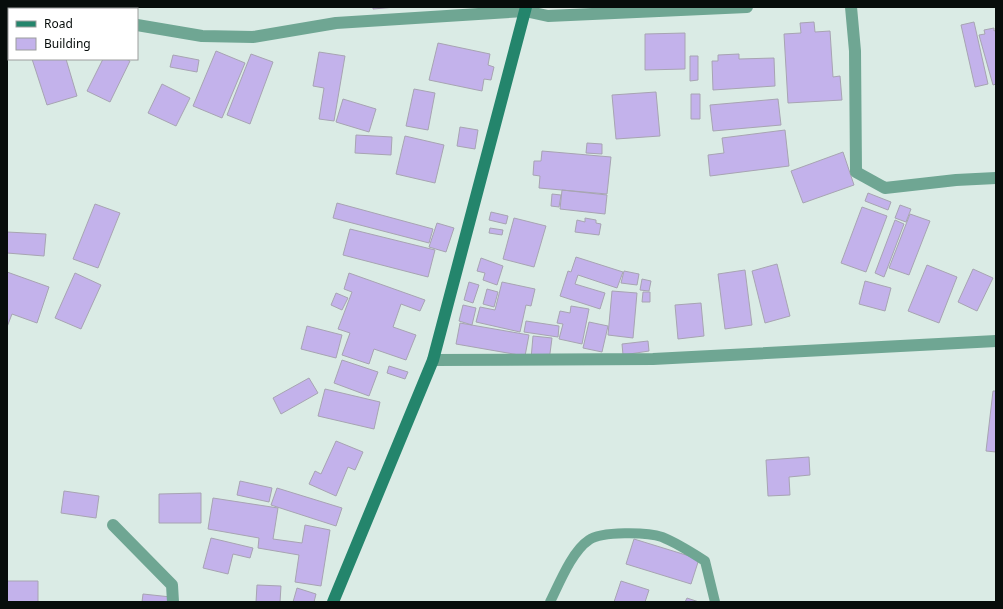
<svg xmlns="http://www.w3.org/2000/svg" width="1003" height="609" font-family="'Noto Sans',sans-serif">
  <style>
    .building { fill: #c3b2eb; stroke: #a7a4b2 }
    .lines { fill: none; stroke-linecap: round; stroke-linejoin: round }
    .lane { stroke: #6fa693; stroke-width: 10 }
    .street { stroke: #6fa693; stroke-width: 12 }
    .secondary { stroke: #24856c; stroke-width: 12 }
  </style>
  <rect width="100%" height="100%" fill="#daebe5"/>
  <!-- building -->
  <path class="building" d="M373 7H396L373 9Z
    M814 22 815 32 830 31 833 77 840 76 842 100 788 103 784 34 801 33 800 23Z
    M974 22 988 84 975 87 961 25Z
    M994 28V31L996 30V84L993 85 979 35 985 34 984 30Z
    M685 33V69L645 70V34Z
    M438 43 490 54 488 65 494 67 491 80 484 79 482 91 429 80Z
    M216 51 245 63 222 118 193 106Z
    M319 52 345 56 334 121 319 119 324 88 313 86Z
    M251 54 273 62 250 124 227 115Z
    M739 54V59L774 58 775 86 713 90 712 61H718V55Z
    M173 55 199 60 197 72 170 67Z
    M690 56H698V80L690 81Z
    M32 59H66L77 96 47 105Z
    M103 59H126L130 61 110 102 87 91Z
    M162 84 190 98 176 126 148 113Z
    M414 89 435 93 428 130 406 126Z
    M656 92 660 136 616 139 612 95Z
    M691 94H700V119H691Z
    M343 99 376 109 369 132 336 122Z
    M778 99 781 125 713 131 710 105Z
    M460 127 478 130 475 149 457 146Z
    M785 130 789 166 710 176 708 155 724 153 722 138Z
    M356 135 392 137 391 155 355 153Z
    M405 136 444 145 435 183 396 174Z
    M587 143 602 144V154L586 153Z
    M542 151 611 157 607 194 539 188 540 176 533 175 534 161H541Z
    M843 152 854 185 803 203 791 171Z
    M562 190 607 195 605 214 560 209Z
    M868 193 891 202 888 210 865 201Z
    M552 194 561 195 559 207 551 206Z
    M337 203 433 229 429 243 333 218Z
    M95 204 120 213 98 268 73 259Z
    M900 205 911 209 906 222 895 218Z
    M862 207 887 216 866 272 841 263Z
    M491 212 508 216 506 224 489 220Z
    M910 214 930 221 909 275 889 268Z
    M514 218 546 226 534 267 503 259Z
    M585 218 596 220V223L601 224 599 235 575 232 577 220 585 222Z
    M895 220 904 224 884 277 875 273Z
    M437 223 454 228 446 252 429 247Z
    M490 228 503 230 502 235 489 233Z
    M350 229 435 250 428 277 343 255Z
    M7 232 46 234 44 256 7 253Z
    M576 257 623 272 617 288 578 275 575 284 605 293 600 309 560 296 568 271 571 272Z
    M481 258 503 266 497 285 483 280 485 273 477 271Z
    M777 264 790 316 765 323 752 271Z
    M927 265 957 277 939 323 908 311Z
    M973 269 993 278 977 311 958 302Z
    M745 270 752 325 725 329 718 274Z
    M624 271 639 274 637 285 621 283Z
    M7 272 49 287 37 323 12 314 7 327Z
    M75 273 101 285 81 329 55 318Z
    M349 273 425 300 420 311 401 304 393 327 416 335 406 360 374 349 369 364 342 355 350 333 338 329 352 292 344 289Z
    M642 279 651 281 649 291 640 290Z
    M865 281 891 288 885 311 859 304Z
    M469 282 479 285 473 303 464 300Z
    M502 282 535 289 531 306 526 305 520 332 476 322 480 307 495 310Z
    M487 289 498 292 494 307 483 304Z
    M612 291 637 293 633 338 608 335Z
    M643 292H650V302H642Z
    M336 293 348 298 342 310 331 305Z
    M701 303 704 336 678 339 675 305Z
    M463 305 476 308 472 325 459 321Z
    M571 306 589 309 582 344 559 339 563 324 557 323 560 311 570 313Z
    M526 321 559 326 558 337 524 332Z
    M589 322 608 326 602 352 583 348Z
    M460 323 529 335 525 356 456 344Z
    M307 326 342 335 336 358 301 349Z
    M533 336 552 338 549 361 531 359Z
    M648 341 649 351 623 355 622 344Z
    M342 360 378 372 369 396 334 383Z
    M389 366 408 372 405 379 387 373Z
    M309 378 318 393 281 414 273 398Z
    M325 389 380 402 374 429 318 416Z
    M993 391H996V452L986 451Z
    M336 441 363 452 355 470 348 467 336 496 309 484 315 471 321 474Z
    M809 457 810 475 789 477 790 495 768 496 766 460Z
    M240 481 272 488 269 502 237 495Z
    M277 488 342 508 336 526 271 505Z
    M64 491 99 496 96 518 61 513Z
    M201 493V523H159V494Z
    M213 498 278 508 273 539 302 543 305 525 330 530 321 586 295 582 299 555 258 548 259 538 208 529Z
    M211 538 253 548 250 558 233 554 228 574 203 568Z
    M634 539 699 559 691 584 626 564Z
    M7 581H38V602H7Z
    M621 581 649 590 645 602H614Z
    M257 585 281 586 280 602H256Z
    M297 588 316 594 314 602H293Z
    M143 594 171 597V602H142Z
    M687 598 699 602H685Z"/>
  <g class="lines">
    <!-- lane -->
    <path class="lane" d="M550 602C559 584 572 551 589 540 601 531 648 532 662 537 677 543 691 552 705 561L715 602"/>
    <!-- street -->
    <path class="street" d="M91 7 92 9
      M851 7 855 51 856 172 885 188 956 180 996 178
      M69 9 73 7
      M7 11 9 12
      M137 25 202 36 253 37 336 23 525 11 548 16 747 7
      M7 46 9 44
      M433 360 653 359 996 341
      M113 525 172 585 173 602"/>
    <!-- secondary -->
    <path class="secondary" d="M333 602 433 360 526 7"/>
  </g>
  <!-- border -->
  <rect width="1003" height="609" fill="none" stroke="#070d0b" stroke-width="16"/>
  <!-- legend -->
  <rect x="8" y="8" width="130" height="52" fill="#ffffff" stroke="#9c9e9d"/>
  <rect x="16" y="21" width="20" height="6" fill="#24856c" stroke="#9c9e9d"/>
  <text x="44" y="28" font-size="12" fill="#070d0b">Road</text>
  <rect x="16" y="38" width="20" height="12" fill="#c3b2eb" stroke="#9c9e9d"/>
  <text x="44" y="48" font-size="12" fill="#070d0b">Building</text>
</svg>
